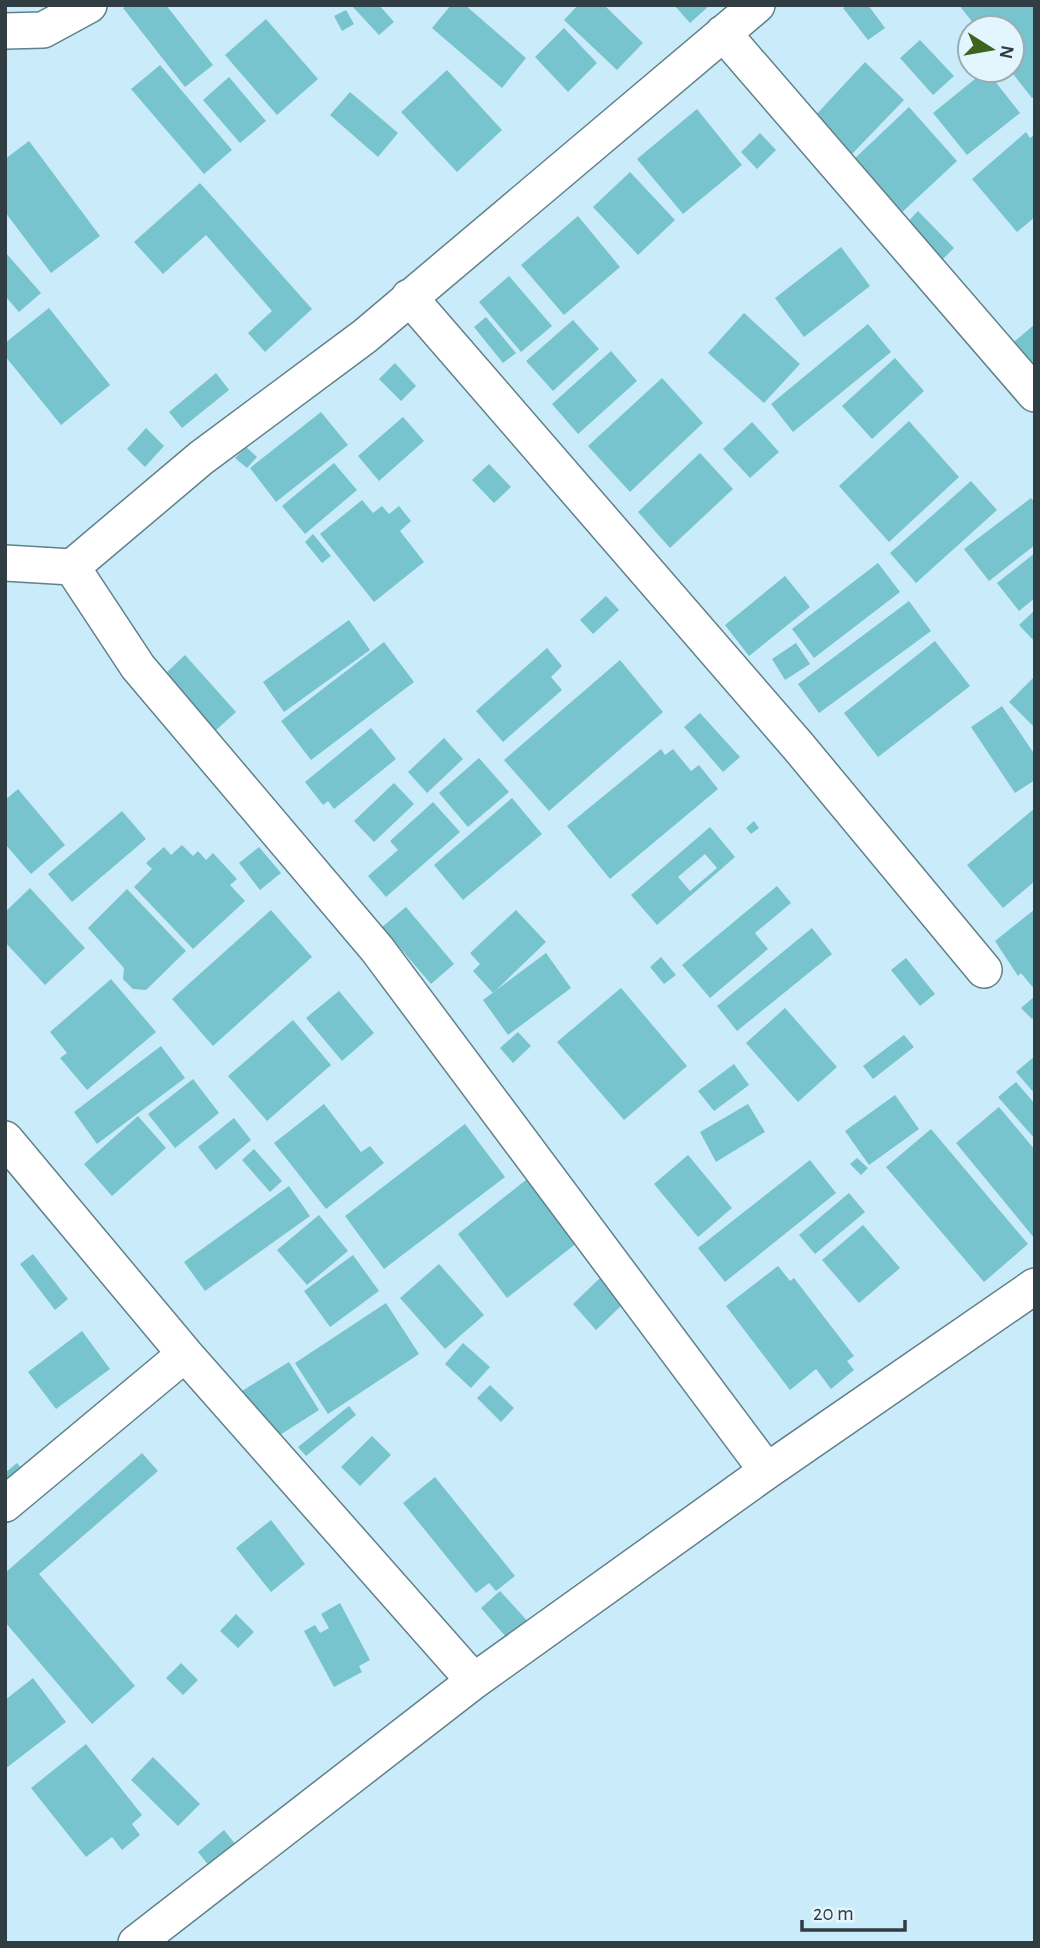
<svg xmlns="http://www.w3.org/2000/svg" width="1040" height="1948" font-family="'Alegreya Sans',sans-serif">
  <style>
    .building { fill: #77c4ce; fill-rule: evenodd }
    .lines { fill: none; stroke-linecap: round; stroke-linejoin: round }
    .minor-casing { stroke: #62808c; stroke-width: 38 }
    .minor { stroke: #fff; stroke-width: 35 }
  </style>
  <rect width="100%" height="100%" fill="#caebf9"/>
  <!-- building -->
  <path class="building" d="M126 5H166L213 65 185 87 123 8Z
    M351 5H379L394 22 379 35Z
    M451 5H465L526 58 502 88 432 28Z
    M578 5H604L643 43 617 70 564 20Z
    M674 5H710L690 23Z
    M847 5H868L885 28 868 40 843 8Z
    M959 5H1035V96L1032 98 1010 70 1012 28H977Z
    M346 10 354 24 342 31 334 16Z
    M266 19 318 79 277 115 225 55Z
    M564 28 597 63 568 92 535 57Z
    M920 40 954 76 933 95 900 58Z
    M865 62 904 100 851 155 813 118Z
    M160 65 232 150 204 174 131 89Z
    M447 70 502 130 457 172 401 112Z
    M986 70 1020 113 967 155 933 113Z
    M229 77 266 121 240 143 203 100Z
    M350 92 398 133 378 157 330 115Z
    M909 107 957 161 898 216 850 163Z
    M697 109 742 165 683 214 637 159Z
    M1026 132 1030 138 1035 134V217L1017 232 972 179Z
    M760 133 776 150 757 169 741 152Z
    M29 141 100 236 51 273 5 212V159Z
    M630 172 675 220 638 255 593 207Z
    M200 183 312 309 265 352 248 333 272 311 206 235 163 274 134 242Z
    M918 211 954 248 936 266 900 230Z
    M578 216 620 267 564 315 521 265Z
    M841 247 870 286 804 337 775 298Z
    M5 252 41 293 19 312 5 296Z
    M509 276 552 326 521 352 479 302Z
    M49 308 110 385 61 425 5 356V343Z
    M744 313 800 364 764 403 708 353Z
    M486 317 516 353 503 363 474 327Z
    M573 320 599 349 553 391 526 361Z
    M868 324 891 352 793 432 771 404Z
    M1035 324V360L1026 368 1008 347Z
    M611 351 637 381 578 434 552 404Z
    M895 358 924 391 872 439 842 406Z
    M395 363 416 386 401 401 379 379Z
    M216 373 229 390 182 428 169 412Z
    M662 378 703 423 630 492 588 446Z
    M321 412 348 445 276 502 250 468Z
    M403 417 424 441 379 481 358 456Z
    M909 421 959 477 889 542 839 486Z
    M752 422 779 452 750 478 723 449Z
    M146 428 164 446 145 467 127 449Z
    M246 447 257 457 247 468 235 458Z
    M700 453 733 489 670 548 638 512Z
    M334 463 357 490 305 534 282 506Z
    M489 464 511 487 494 503 472 480Z
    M971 481 997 510 916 583 890 553Z
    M1031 498 1035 502V545L989 581 964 549Z
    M362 500 373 513 382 506 389 514 399 506 411 521 400 531 424 562 374 602 320 534Z
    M313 534 331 556 322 563 305 542Z
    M1035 553V598L1019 611 997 583Z
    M878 563 900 592 814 658 792 629Z
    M785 576 810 607 749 656 725 625Z
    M606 596 619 610 593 634 580 620Z
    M909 601 931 631 819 713 798 684Z
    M1035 610V642L1019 625Z
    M349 620 370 650 284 712 263 682Z
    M935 641 970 686 878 757 844 713Z
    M384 642 414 682 311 760 281 721Z
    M796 643 810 664 785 680 772 659Z
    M547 648 562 666 551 677 562 690 503 742 476 711Z
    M185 655 236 712 215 731 165 674Z
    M620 660 663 712 549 811 504 760Z
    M1035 676V728L1009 702Z
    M1002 706 1035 755V780L1015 793 971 727Z
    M700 713 740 757 723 772 684 727Z
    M371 728 396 759 334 809 328 801 323 805 305 782Z
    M444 738 463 759 427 793 408 772Z
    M661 749 665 755 673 749 691 771 699 765 718 789 610 879 567 826Z
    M479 758 509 792 468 827 439 793Z
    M394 783 414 804 374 842 354 821Z
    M18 789 65 845 31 874 5 844V800Z
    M512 798 542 834 463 900 434 865Z
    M433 802 460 832 386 897 368 876 398 850 390 841Z
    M1035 808V881L1003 908 967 865Z
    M122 811 146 839 72 902 48 874Z
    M754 821 759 828 751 834 746 828Z
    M710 827 735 857 657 925 631 895ZM705 854 717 868 690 891 678 877Z
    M182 845 193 856 198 851 206 860 213 853 237 879 230 885 245 901 193 949 134 887 152 869 146 863 164 847 171 855Z
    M259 847 281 873 260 890 239 863Z
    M777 886 791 903 755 933 768 949 710 998 682 965Z
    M30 888 85 948 45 985 5 942V912Z
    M127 889 186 951 146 990 133 989 123 979 124 968 88 928Z
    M406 907 454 964 431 984 382 927Z
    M1035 909V990L1021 973 1018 976 995 941Z
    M271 910 312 957 213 1046 172 999Z
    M516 910 546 942 493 993 473 971 480 964 470 953Z
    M812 928 832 954 737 1031 717 1006Z
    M546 953 571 988 508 1035 483 1000Z
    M661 957 676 975 664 984 650 967Z
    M906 958 935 994 920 1006 891 970Z
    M111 979 156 1032 87 1090 60 1058 67 1053 50 1032Z
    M621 988 687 1066 624 1120 557 1042Z
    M339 991 374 1033 342 1061 306 1018Z
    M1035 996V1016L1032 1019 1021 1008Z
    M785 1008 837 1067 798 1102 746 1043Z
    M293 1020 331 1065 267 1121 228 1076Z
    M518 1032 531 1046 513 1063 500 1048Z
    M904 1035 914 1047 873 1079 863 1066Z
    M161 1046 185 1078 97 1144 74 1112Z
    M1035 1056V1094L1016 1072Z
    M734 1064 749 1085 714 1111 698 1091Z
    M193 1079 219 1113 175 1148 148 1114Z
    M1016 1082 1035 1104V1139L998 1097Z
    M895 1095 919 1129 869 1165 845 1131Z
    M324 1104 361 1152 370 1146 384 1163 326 1209 274 1143Z
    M748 1104 765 1132 716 1162 700 1132Z
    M999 1107 1035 1150V1239L956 1143Z
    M138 1116 166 1148 112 1196 84 1164Z
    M234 1118 251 1140 216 1170 198 1147Z
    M465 1124 505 1177 384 1269 345 1216Z
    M931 1129 1028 1244 984 1282 886 1167Z
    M254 1149 282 1181 270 1192 242 1160Z
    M688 1155 732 1208 698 1237 654 1184Z
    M857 1158 868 1168 861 1175 850 1164Z
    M810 1160 836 1193 725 1282 698 1248Z
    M537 1171 587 1235 507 1298 458 1234Z
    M289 1186 310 1216 205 1291 184 1262Z
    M849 1193 865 1212 815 1254 799 1235Z
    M319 1215 348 1251 307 1285 277 1250Z
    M863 1225 900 1268 859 1303 822 1260Z
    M33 1254 68 1299 55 1310 20 1264Z
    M353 1255 379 1291 330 1327 304 1291Z
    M439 1264 484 1315 445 1349 400 1298Z
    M778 1266 790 1281 794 1278 854 1356 847 1361 854 1370 831 1389 816 1369 790 1390 726 1306Z
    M600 1278 624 1303 596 1330 573 1304Z
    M386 1303 419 1354 328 1414 295 1363Z
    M82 1331 110 1369 56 1409 28 1372Z
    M463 1343 490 1367 471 1388 445 1364Z
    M289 1362 319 1410 272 1440 242 1391Z
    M490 1385 514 1408 501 1422 477 1398Z
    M349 1406 356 1415 306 1456 298 1447Z
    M372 1436 391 1455 360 1486 341 1467Z
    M142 1453 158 1471 39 1574 135 1686 92 1724 5 1622V1573Z
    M17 1463 31 1480 5 1495V1473Z
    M435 1477 515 1576 496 1591 489 1583 476 1593 403 1503Z
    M271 1520 305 1564 271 1592 236 1548Z
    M500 1591 532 1626 512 1644 481 1608Z
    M340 1603 370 1660 359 1666 362 1672 334 1687 304 1631 315 1625 320 1633 329 1628 321 1614Z
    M236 1614 254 1632 238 1648 220 1631Z
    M181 1663 198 1680 183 1695 166 1678Z
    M33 1678 66 1722 5 1769V1700Z
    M86 1744 142 1815 132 1824 140 1835 122 1850 112 1837 86 1857 31 1788Z
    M153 1757 200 1804 178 1826 131 1780Z
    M224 1830 240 1850 214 1872 198 1852Z"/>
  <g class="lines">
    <defs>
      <path id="minor" d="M5 31 43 30 89 5
        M723 33 1035 394
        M409 297 798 746 984 970
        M5 563 72 567 201 458 365 336 757 5
        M72 567 138 667 377 949 767 1471
        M5 1139 185 1354 474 1681
        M5 1504 185 1354
        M136 1943 474 1681 767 1471 1035 1286"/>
    </defs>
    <!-- minor casing -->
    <use href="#minor" class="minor-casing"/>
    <!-- minor -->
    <use href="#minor" class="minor"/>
  </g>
  <!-- border -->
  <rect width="1040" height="1948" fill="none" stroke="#303d42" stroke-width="14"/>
  <!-- north arrow -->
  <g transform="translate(991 49) rotate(101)"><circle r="33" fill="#e3f6fe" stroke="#9bacb3" stroke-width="2"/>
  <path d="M0-5L12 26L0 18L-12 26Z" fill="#3c641f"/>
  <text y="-10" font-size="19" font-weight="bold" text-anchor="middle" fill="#303d42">N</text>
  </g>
  <!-- scale -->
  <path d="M802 1920v10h103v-10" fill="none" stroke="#303d42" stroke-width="3.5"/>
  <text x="813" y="1920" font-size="21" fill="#303d42" stroke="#e3f6fe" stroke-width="5" paint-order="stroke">20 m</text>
</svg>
